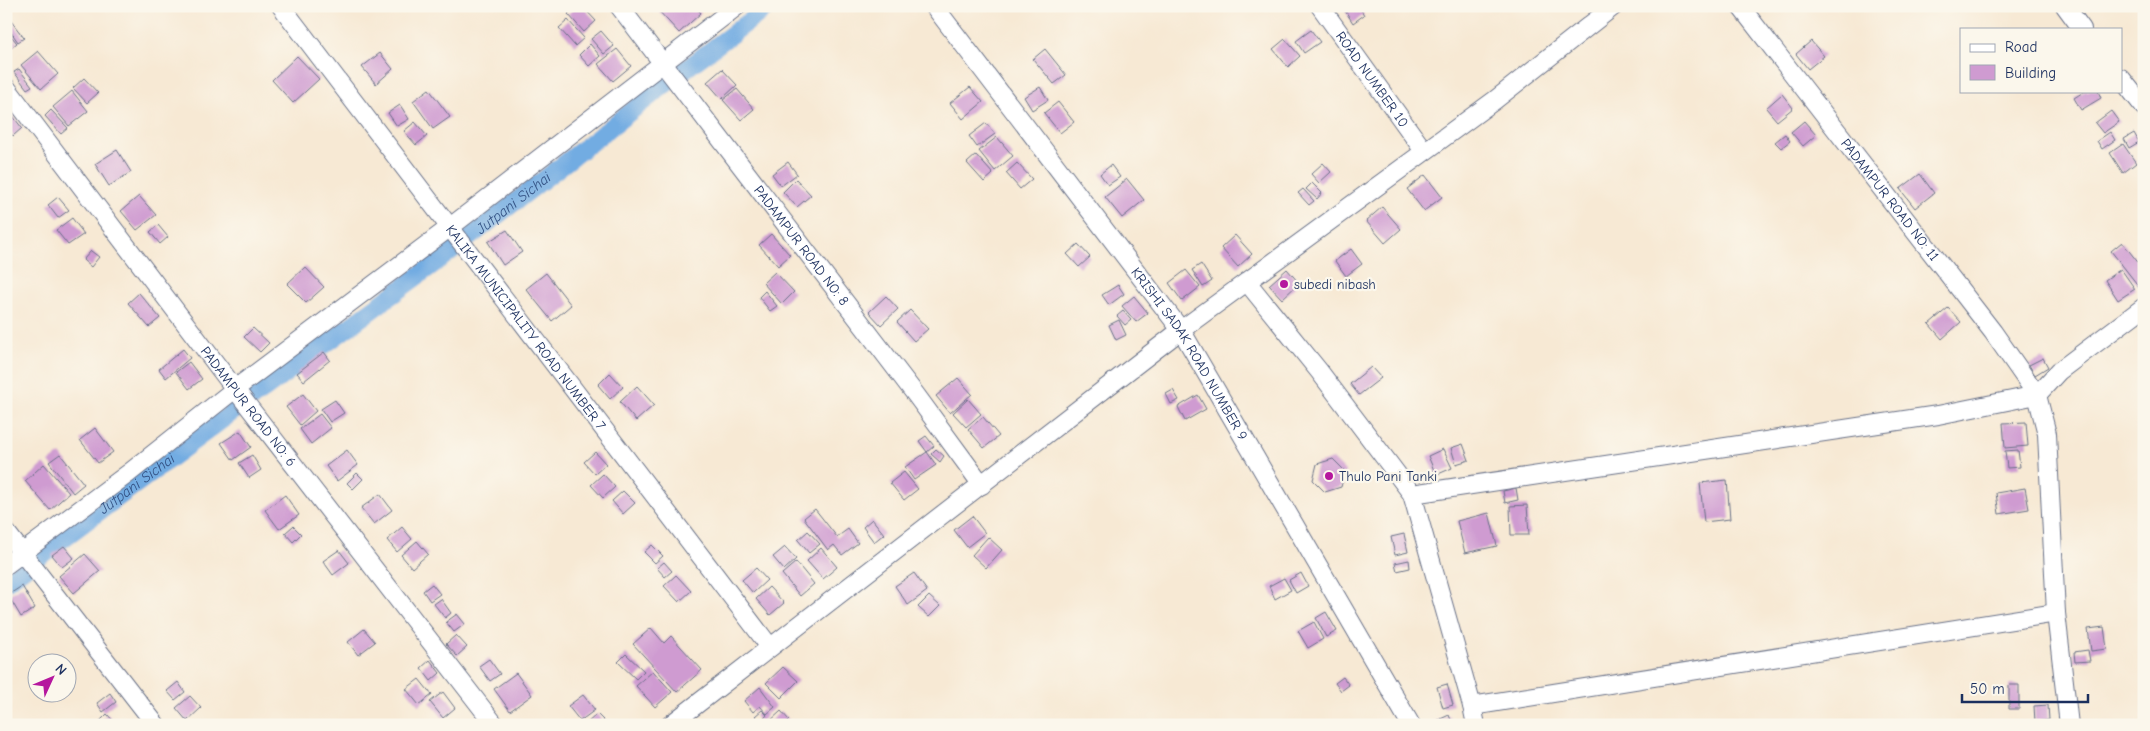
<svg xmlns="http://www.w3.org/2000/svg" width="2150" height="731" font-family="'Comic Neue',sans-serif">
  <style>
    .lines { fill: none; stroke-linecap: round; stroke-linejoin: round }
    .canal { stroke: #72ace2; stroke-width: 18 }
    .building { fill: #cf9bd1 }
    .minor-casing { stroke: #687087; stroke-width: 20 }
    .minor { stroke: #fff; stroke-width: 18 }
    .poi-dot { fill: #b5179e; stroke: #fbf7ec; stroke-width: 2 }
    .labels { text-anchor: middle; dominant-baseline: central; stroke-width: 4.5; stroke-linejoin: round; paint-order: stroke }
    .street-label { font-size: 14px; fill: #1b2f5e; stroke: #fbf7ec }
    .poi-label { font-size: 14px; fill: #1b2f5e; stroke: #fbf7ec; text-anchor: start }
    .water-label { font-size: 15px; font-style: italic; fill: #355486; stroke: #fbf7ec }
  </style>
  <rect width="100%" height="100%" fill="#fbf7ec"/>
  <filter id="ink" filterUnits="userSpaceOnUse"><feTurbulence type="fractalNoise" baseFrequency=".02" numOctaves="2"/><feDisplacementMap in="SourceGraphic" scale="10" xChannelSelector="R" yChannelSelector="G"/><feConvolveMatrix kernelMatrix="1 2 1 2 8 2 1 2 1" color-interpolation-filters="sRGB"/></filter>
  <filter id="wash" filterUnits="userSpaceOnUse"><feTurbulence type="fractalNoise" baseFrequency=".0096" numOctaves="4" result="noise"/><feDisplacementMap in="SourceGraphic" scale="20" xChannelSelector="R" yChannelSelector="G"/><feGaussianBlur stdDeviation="1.12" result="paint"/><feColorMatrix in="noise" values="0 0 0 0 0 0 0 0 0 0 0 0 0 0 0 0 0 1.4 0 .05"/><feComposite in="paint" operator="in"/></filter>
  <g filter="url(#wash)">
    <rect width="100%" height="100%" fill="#f7e9d4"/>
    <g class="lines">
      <!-- canal -->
      <g class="canal">
        <path id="s1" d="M254 397 461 244 675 77 769 6"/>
        <path id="s2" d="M40 556 234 411"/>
        <path d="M6 582 25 568"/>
      </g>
    </g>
    <g id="blocks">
      <!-- building -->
      <path class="building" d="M576 6H582L596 21 584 32 568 14Z
        M661 6H695L701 13 679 33 657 9Z
        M1342 6H1359L1364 15 1353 23Z
        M568 20 584 38 575 46 559 28Z
        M11 21 24 38 18 42 6 25Z
        M6 30 17 43 6 52Z
        M1311 30 1320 42 1304 53 1296 41Z
        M601 31 614 46 604 54 591 39Z
        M1285 39 1300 56 1288 67 1273 49Z
        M1811 41 1824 56 1808 69 1796 54Z
        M590 44 600 56 589 66 579 55Z
        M617 49 631 66 613 81 598 64Z
        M1045 49 1066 75 1054 84 1033 59Z
        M38 51 58 74 41 89 21 65Z
        M380 53 393 69 376 84 362 67Z
        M297 56 319 79 293 103 272 80Z
        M19 69 32 86 27 89 14 72Z
        M722 69 737 85 722 99 707 82Z
        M84 78 98 93 87 103 73 88Z
        M970 87 983 102 963 119 950 103Z
        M1040 87 1048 100 1032 110 1024 97Z
        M429 89 450 117 433 129 413 101Z
        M737 89 754 109 741 120 723 100Z
        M72 91 88 111 69 126 53 107Z
        M2085 91H2098L2101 98 2081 110 2074 98Z
        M1782 94 1793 108 1777 121 1766 108Z
        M1058 102 1074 122 1060 133 1044 113Z
        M400 105 409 119 397 126 388 113Z
        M51 110 68 128 61 134 45 116Z
        M2111 111 2119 122 2103 133 2095 123Z
        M12 115 22 128 13 136 6 128V119Z
        M1804 121 1816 135 1803 146 1791 132Z
        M415 122 427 136 416 145 404 131Z
        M986 123 995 134 977 147 969 136Z
        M2110 132 2115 140 2102 149 2097 141Z
        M2134 133 2139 142 2129 148 2124 139Z
        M1785 134 1790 141 1781 148 1775 142Z
        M997 137 1013 156 995 171 979 151Z
        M2123 144 2136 163 2123 173 2110 153Z
        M117 150 131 172 109 186 95 164Z
        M976 155 993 174 984 182 967 163Z
        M788 162 797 174 781 186 772 174Z
        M1017 163 1032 179 1020 189 1006 173Z
        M1323 163 1331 172 1319 183 1311 174Z
        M1111 165 1120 177 1108 185 1100 174Z
        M1920 174 1934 193 1915 208 1900 189Z
        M1425 175 1442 197 1424 211 1407 189Z
        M796 179 811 195 797 207 783 192Z
        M1127 179 1144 200 1122 218 1105 197Z
        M1312 183 1322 193 1317 199 1306 189Z
        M1303 189 1314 201 1309 205 1298 193Z
        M139 196 156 215 137 230 121 211Z
        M58 197 69 210 58 218 48 205Z
        M1382 207 1401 229 1385 243 1366 221Z
        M72 218 84 234 68 245 56 230Z
        M158 225 168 237 160 244 150 232Z
        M507 230 522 252 503 265 488 242Z
        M771 234 790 255 778 266 759 245Z
        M1235 235 1252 254 1238 267 1221 248Z
        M2122 242 2144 270V293L2111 251Z
        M1078 244 1090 257 1079 267 1067 254Z
        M1351 249 1362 264 1346 276 1335 261Z
        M91 251 99 257 91 267 83 260Z
        M1201 264 1212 281 1203 287 1192 270Z
        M305 267 324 287 306 303 287 284Z
        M1287 269 1299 283 1282 299 1269 285Z
        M2121 269 2135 289 2118 300 2105 280Z
        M1186 270 1200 287 1182 301 1169 283Z
        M775 272 794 292 782 304 763 283Z
        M546 273 571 305 552 321 526 289Z
        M1118 285 1124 294 1109 305 1102 295Z
        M765 291 777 306 770 311 759 297Z
        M139 293 160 318 149 327 128 303Z
        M886 296 898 309 881 325 869 312Z
        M1134 296 1148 313 1136 322 1122 306Z
        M1948 308 1961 322 1942 339 1929 324Z
        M910 310 928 329 914 341 897 322Z
        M1123 311 1131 320 1125 325 1117 316Z
        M1119 320 1126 335 1116 340 1109 325Z
        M253 328 269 343 260 352 244 337Z
        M183 349 190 358 166 378 159 369Z
        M324 352 330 360 304 381 297 373Z
        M2043 358 2048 367 2035 375 2029 365Z
        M189 362 202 379 189 389 176 372Z
        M1371 367 1381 378 1359 395 1350 384Z
        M610 373 623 387 610 399 598 385Z
        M958 378 972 394 950 413 936 396Z
        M637 386 654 405 636 421 620 402Z
        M1173 390 1179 400 1171 404 1166 394Z
        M303 394 316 411 300 425 286 407Z
        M1198 395 1206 409 1185 421 1178 407Z
        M968 399 981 414 966 427 953 413Z
        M335 400 344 413 330 422 321 409Z
        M320 414 331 428 311 444 300 429Z
        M983 417 999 436 984 448 968 429Z
        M2026 422 2028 446 2005 448 2003 423Z
        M95 428 113 452 98 463 80 440Z
        M240 431 251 447 233 460 221 443Z
        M926 436 934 446 927 452 919 441Z
        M1463 444 1469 460 1456 464 1451 448Z
        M936 449 944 456 940 462 931 454Z
        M1443 449 1452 468 1436 475 1428 456Z
        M347 450 358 465 337 481 326 466Z
        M2018 450 2020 467 2007 468 2005 451Z
        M595 452 606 464 595 474 584 462Z
        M927 452 936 465 914 480 905 467Z
        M60 454 84 484 73 493 49 462Z
        M252 455 261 470 249 478 239 463Z
        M1333 459 1345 471 1341 487 1325 492 1313 480 1317 464Z
        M44 464 69 493 50 510 25 481Z
        M904 472 918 489 904 500 890 483Z
        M357 473 363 479 353 489 347 483Z
        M603 474 615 487 603 498 591 485Z
        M1727 480 1730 519 1704 522 1700 483Z
        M1516 488 1518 500 1505 503 1503 491Z
        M2025 488 2029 509 1999 514 1996 493Z
        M623 491 635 503 623 514 612 501Z
        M380 494 392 510 374 524 361 508Z
        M285 495 299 515 279 529 265 510Z
        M1527 505 1529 535H1511L1510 506Z
        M815 509 837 537 848 529 858 543 842 555 834 545 828 550 804 518Z
        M1489 513 1497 546 1465 553 1457 521Z
        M972 516 985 533 967 547 954 530Z
        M872 519 884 534 874 542 863 527Z
        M293 526 301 534 293 542 285 533Z
        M402 527 412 539 397 552 387 540Z
        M808 531 820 544 809 553 798 540Z
        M1404 534 1408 552 1395 555 1391 537Z
        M988 537 1002 550 986 568 972 555Z
        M417 541 428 554 412 568 401 555Z
        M652 545 663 556 655 563 644 552Z
        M64 546 74 558 62 567 52 555Z
        M785 547 796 559 784 570 773 557Z
        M821 548 837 567 823 579 807 561Z
        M339 550 349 563 333 575 323 561Z
        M85 554 100 571 74 593 59 576Z
        M1409 560 1410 568 1397 571 1395 563Z
        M664 562 672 571 665 577 657 568Z
        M796 562 814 584 800 596 782 574Z
        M756 568 767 580 753 593 742 580Z
        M914 573 927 591 908 605 895 586Z
        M1301 573 1308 586 1296 593 1289 580Z
        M676 575 691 591 679 602 664 586Z
        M1284 578 1291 590 1275 599 1269 586Z
        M432 584 440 594 430 601 423 591Z
        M22 586 35 608 21 617 8 595Z
        M769 587 784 603 770 615 756 599Z
        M929 596 940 606 929 617 918 607Z
        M441 599 451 613 445 618 434 604Z
        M1326 612 1337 631 1326 637 1316 618Z
        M457 614 465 624 454 632 446 622Z
        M1314 622 1323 639 1308 648 1298 631Z
        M2104 627 2107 649 2091 651 2088 629Z
        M651 628 664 643 671 636 702 670 677 692 633 644Z
        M364 629 375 642 358 655 348 642Z
        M456 635 467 647 457 656 446 644Z
        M2088 650 2090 661 2075 662 2074 652Z
        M626 654 644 671 636 679 618 662Z
        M489 659 500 674 490 681 479 666Z
        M430 660 440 673 431 681 421 668Z
        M783 667 798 681 781 698 766 683Z
        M653 671 672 692 655 707 636 686Z
        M516 673 532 695 510 711 494 689Z
        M1343 677 1349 685 1341 691 1335 683Z
        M419 679 432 695 419 705 406 689Z
        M178 682 185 692 175 700 167 691Z
        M1447 684 1453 705 1443 708 1437 687Z
        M2009 685H2019V709H2009Z
        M760 687 775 707 767 714 760 706 753 712 744 701Z
        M443 692 455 708 443 718 430 702Z
        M110 693 116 702 103 712 97 703Z
        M583 695 595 710 580 721 568 706Z
        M190 696 201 708 187 721 176 708Z
        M2048 705 2049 720 2035 722 2034 706Z
        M762 710 767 715 761 722 755 716Z
        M781 711 789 720 784 725H770L768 723Z
        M107 714 117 725H96Z
        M597 714 608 725H585Z
        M1449 715 1453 725H1428Z"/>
    </g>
  </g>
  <g filter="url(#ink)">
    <use href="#blocks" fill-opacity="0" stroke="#687087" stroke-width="1"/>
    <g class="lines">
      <defs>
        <g id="minor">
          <path id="s3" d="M281 6 770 647"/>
          <path id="s4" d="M619 6 916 395 982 485"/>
          <path id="s5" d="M934 6 1181 330 1411 725"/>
          <path id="s6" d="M1320 6 1424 151"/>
          <path id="s7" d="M1740 6 1993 332 2037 395 2047 434 2056 613 2069 725"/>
          <path d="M2065 6 2082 29"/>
          <path d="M2121 78 2144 107"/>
          <path id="s8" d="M6 87 235 389 495 725"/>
          <path d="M1247 282 1319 371 1412 494 1472 706 1476 725"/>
          <path d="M1412 494 1938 415 2037 395 2059 371 2144 307"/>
          <path d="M6 532 156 725"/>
          <path d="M6 565 129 473 235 389 449 228 737 6"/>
          <path d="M1472 706 2056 613"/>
          <path d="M670 725 1181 330 1495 100 1614 6"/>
        </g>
      </defs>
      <!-- minor casing -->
      <use href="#minor" class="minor-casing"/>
      <!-- minor -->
      <use href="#minor" class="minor"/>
    </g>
  </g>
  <!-- markers -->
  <g class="poi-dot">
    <circle cx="1284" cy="284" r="5"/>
    <circle cx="1329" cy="476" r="5"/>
  </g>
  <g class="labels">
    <!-- street labels -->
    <g class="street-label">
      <text stroke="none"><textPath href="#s6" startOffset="90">ROAD NUMBER 10</textPath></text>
      <text stroke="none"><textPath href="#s7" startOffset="245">PADAMPUR ROAD NO: 11</textPath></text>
      <text stroke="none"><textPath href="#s4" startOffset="301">PADAMPUR ROAD NO: 8</textPath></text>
      <text stroke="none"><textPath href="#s3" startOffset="404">KALIKA MUNICIPALITY ROAD NUMBER 7</textPath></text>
      <text stroke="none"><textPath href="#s5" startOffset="432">KRISHI SADAK ROAD NUMBER 9</textPath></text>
      <text stroke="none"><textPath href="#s8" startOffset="401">PADAMPUR ROAD NO: 6</textPath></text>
    </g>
    <!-- poi labels -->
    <g class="poi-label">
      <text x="1294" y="284">subedi nibash</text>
      <text x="1339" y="476">Thulo Pani Tanki</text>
    </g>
    <!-- water labels -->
    <g class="water-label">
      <text stroke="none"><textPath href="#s1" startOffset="324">Jutpani Sichai</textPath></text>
      <text stroke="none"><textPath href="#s2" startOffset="121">Jutpani Sichai</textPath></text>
    </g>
  </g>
  <!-- margin -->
  <rect width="2150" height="731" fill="none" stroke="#fbf7ec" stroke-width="25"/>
  <!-- legend -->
  <rect x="1960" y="28" width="162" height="65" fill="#fbf7ec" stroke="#a1a7b3"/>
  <rect x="1970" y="44" width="25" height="8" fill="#ffffff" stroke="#a1a7b3"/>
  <text x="2005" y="52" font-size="15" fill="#1b2f5e">Road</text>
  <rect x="1970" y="65" width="25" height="15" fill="#cf9bd1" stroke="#a1a7b3"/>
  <text x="2005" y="78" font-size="15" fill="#1b2f5e">Building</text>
  <!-- north arrow -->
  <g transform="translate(52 678) rotate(46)"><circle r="24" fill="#fbf7ec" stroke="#a1a7b3"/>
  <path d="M0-4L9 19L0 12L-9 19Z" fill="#b5179e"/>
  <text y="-8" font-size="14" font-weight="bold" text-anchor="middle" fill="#1b2f5e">N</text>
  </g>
  <!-- scale -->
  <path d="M1962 694v8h126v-8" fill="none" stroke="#1b2f5e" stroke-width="2.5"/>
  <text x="1970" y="694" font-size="15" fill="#1b2f5e" stroke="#fbf7ec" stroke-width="4" paint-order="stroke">50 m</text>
</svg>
